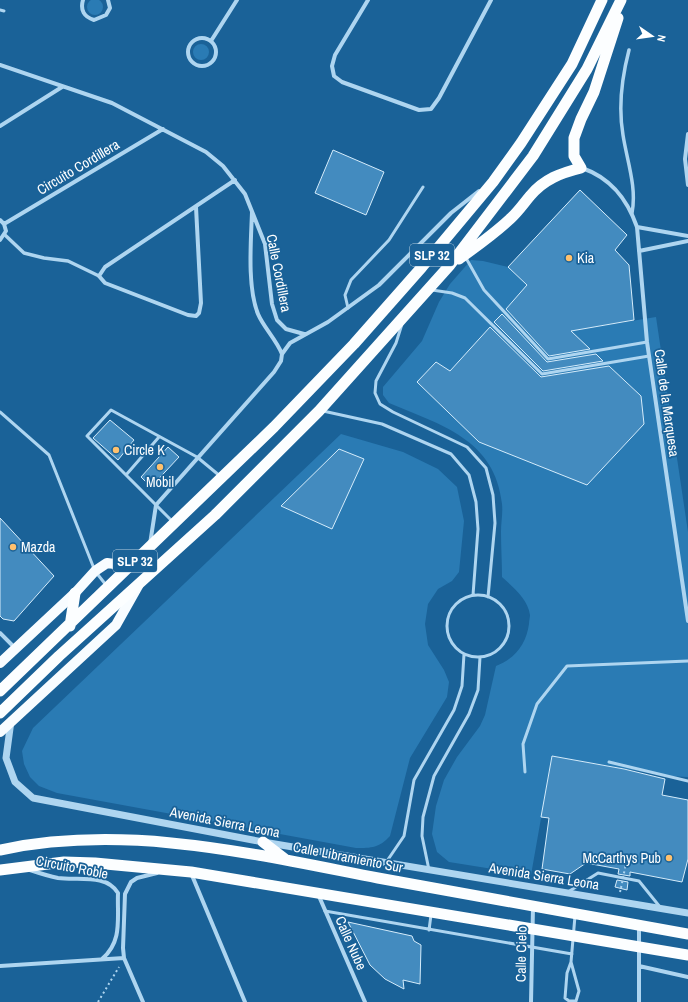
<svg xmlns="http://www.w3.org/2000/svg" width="688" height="1002" font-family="'Archivo Narrow',sans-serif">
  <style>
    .green { fill: #2a7bb4 }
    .building { fill: #438bbf; stroke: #d5ecfb }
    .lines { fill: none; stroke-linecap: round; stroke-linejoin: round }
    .path { stroke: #aed5f0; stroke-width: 2; stroke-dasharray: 2 3; stroke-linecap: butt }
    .service { stroke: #aed5f0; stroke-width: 3 }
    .pedestrian { stroke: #aed5f0; stroke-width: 3.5 }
    .minor { stroke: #aed5f0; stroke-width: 4 }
    .tertiary { stroke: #aed5f0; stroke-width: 7 }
    .primary { stroke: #f8fcff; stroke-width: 10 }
    .trunk { stroke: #fcfeff; stroke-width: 11 }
    .path-bridge { stroke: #aed5f0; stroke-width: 2; stroke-dasharray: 2 3; stroke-linecap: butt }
    .poi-dot { fill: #ffc16e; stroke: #1a6298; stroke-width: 1.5 }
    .labels { text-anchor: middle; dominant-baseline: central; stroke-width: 3.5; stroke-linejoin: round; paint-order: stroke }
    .shield { fill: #1a6298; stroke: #bad0e0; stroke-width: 1 }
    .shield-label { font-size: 13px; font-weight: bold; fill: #fff }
    .street-label { font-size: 14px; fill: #fff; stroke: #1a6298 }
    .poi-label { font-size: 14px; fill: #fff; stroke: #1a6298; text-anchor: start }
  </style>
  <rect width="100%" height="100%" fill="#1a6298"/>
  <!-- green -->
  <path class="green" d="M87 7a8 8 0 1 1 16 0a8 8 0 1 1-16 0Z
    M193 52a8 8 0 1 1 16 0a8 8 0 1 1-16 0Z
    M471 260 483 261 508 267 576 330 656 317 688 532V777L666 776 552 756 531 875 449 862 437 852 432 834 436 806 444 780 457 757 480 726 485 715 496 666C516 658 526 644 529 624 529 621 530 617 530 615 528 599 513 587 502 577 502 562 501 547 501 532 501 522 503 513 502 504 495 439 441 425 389 403L383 395V387L422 341 439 302 450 284Z
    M341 434 403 452 438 469 457 487 464 521 459 572 452 581 438 589 428 604 425 624 428 645 444 670 449 682 447 697 410 758 390 836C379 848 372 848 356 848L57 793 39 786 30 777 24 764 22 751 33 728Z"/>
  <!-- building -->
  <path class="building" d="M333 150 384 172 366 215 315 193Z
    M580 190 627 235 615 250 629 265 634 320 571 331 590 349 549 356 506 309 527 285 508 267Z
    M502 314 547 362 596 354 603 361 543 371 494 322Z
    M490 327 541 377 609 366 641 396 644 424 587 485 479 442 417 382 436 362 450 371Z
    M110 420 134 440 118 460 93 438Z
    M168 447 179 457 151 487 141 477Z
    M339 449 364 459 332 529 281 506Z
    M0 518 54 576 14 621 3 619 0 616Z
    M552 756 624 769 665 779 662 795 688 800V859L682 882 630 872V876L618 874 619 869 586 863 570 874 542 869 549 818 541 817Z
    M617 880 628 882 627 890 615 887Z
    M348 922 412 936 414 941 421 945 420 984 403 980 404 989 385 979 370 965Z"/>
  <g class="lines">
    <!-- path -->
    <path class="path" d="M625 868 626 865
      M620 892 621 888
      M98 1002 119 967"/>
    <!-- service -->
    <path class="service" d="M0 10 4 11
      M466 258 484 290 548 359 647 342
      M432 290 452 293 465 298 542 374 649 356
      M348 308 345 295 351 280 389 240 423 187
      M402 324 396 343 376 381 375 393 380 404 393 412 467 447 486 468 493 495 495 523 488 597
      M323 411 382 424 451 454 469 475 476 502 478 529 473 595
      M0 412 49 455 95 571 106 585
      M126 475 159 437
      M173 522 87 436 111 410 197 457 220 476
      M447 626a31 31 0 1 1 62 0a31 31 0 1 1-62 0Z
      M609 762 688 781
      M525 772 523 744 537 704 567 666 688 661
      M387 861 404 836 414 780 454 710 462 686 464 654
      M429 870 422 836 423 817 434 776 469 714 478 690 480 657
      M568 892 598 873 639 881 660 907
      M325 911 572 954
      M429 930 431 915
      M571 962 579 991 576 1001H569L565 998 567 973 571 962 575 916"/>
    <!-- pedestrian -->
    <path class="pedestrian" d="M629 50C622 77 618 106 623 135 627 161 637 187 632 213
      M5 235 24 253 44 258 68 261 99 276"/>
    <!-- minor -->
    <path class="minor" d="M83 0C80 10 84 17 94 20L106 15 110 8 108 0
      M368 0 335 55 332 66 334 76 342 82 419 110 431 109 439 98 491 0
      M188 52a14 14 0 1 1 28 0a14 14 0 1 1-28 0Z
      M211 41 237 0
      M0 65 112 103 206 152 223 166 245 194 265 244 272 304 277 320 286 329 304 334
      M0 126 62 87
      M688 134 685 159 688 185
      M582 168C611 178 627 199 637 227L647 342 688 621
      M196 207 201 303 199 313 196 316 188 315 105 283 99 276 105 267 235 180
      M252 212C251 241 247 287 258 314 264 328 276 339 282 354
      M0 220 4 224 6 231 0 240
      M4 224 163 129
      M637 227 688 236
      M639 251 688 241
      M150 544 156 505 274 372 281 361 282 354 290 343 328 322 379 285 451 213 479 191
      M0 633 15 648
      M30 870C39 873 48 876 58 878 77 881 106 873 118 893 117 918 123 941 102 959
      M191 873 245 1002
      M318 894 365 1002
      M0 966 124 958
      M639 966 688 977
      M143 1002 124 958 123 948 125 894 131 882 137 878 157 873
      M531 1002 533 907
      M639 1002V926"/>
    <!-- tertiary -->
    <path class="tertiary" d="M11 721 6 758 15 782 33 798 263 842 688 913"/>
    <!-- primary -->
    <path class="primary" d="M0 663 75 593 95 571 107 563 130 566
      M0 732 116 625 138 586"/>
    <!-- trunk -->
    <path class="trunk" d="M459 259C477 246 494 234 510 219 518 212 524 203 530 196 544 179 561 173 581 168L574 156V138L581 119 594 92 618 18
      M70 626 75 593
      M0 691 274 427 354 344 422 267 493 182 521 143 572 64 602 0
      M0 713 59 656 215 515 319 411 450 265 533 156 587 69 621 0
      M263 842 285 859
      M0 850C126 823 254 854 378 878 481 897 584 916 688 934
      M0 870 64 862 95 863 191 872 688 955"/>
    <!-- path-bridge -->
    <path class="path-bridge" d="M621 888 625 868"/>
  </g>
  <!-- markers -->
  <g class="poi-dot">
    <circle cx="569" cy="258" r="4"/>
    <circle cx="116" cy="450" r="4"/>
    <circle cx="160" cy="467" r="4"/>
    <circle cx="13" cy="547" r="4"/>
    <circle cx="669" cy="858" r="4"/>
  </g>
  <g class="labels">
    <!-- shield labels -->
    <g class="shield">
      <rect x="410" y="244" width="44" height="22" rx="3"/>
      <rect x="113" y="550" width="44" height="22" rx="3"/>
    </g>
    <g class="shield-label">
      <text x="432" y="255">SLP 32</text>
      <text x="135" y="561">SLP 32</text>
    </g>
    <!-- street labels -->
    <g class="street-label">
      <text transform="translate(78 167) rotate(-31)">Circuito Cordillera</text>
      <text transform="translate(279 273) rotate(79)">Calle Cordillera</text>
      <text transform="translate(667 403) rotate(82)">Calle de la Marquesa</text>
      <text transform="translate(225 822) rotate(11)">Avenida Sierra Leona</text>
      <text transform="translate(348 857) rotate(11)">Calle Libramiento Sur</text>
      <text transform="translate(72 867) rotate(11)">Circuito Roble</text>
      <text transform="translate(544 876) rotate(9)">Avenida Sierra Leona</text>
      <text transform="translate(351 943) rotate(66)">Calle Nube</text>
      <text transform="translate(521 954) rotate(-89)">Calle Cielo</text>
    </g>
    <!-- poi labels -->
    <g class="poi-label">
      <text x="577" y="258">Kia</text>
      <text x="124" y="450">Circle K</text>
      <text x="160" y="482" text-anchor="middle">Mobil</text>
      <text x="21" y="547">Mazda</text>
      <text x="661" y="858" text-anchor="end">McCarthys Pub</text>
    </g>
  </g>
  <!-- north arrow -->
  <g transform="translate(652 36) rotate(103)" stroke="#1a6298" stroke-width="3" paint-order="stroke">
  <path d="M0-3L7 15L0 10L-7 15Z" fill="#ffffff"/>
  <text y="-6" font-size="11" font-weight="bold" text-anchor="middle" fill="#ffffff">N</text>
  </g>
</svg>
